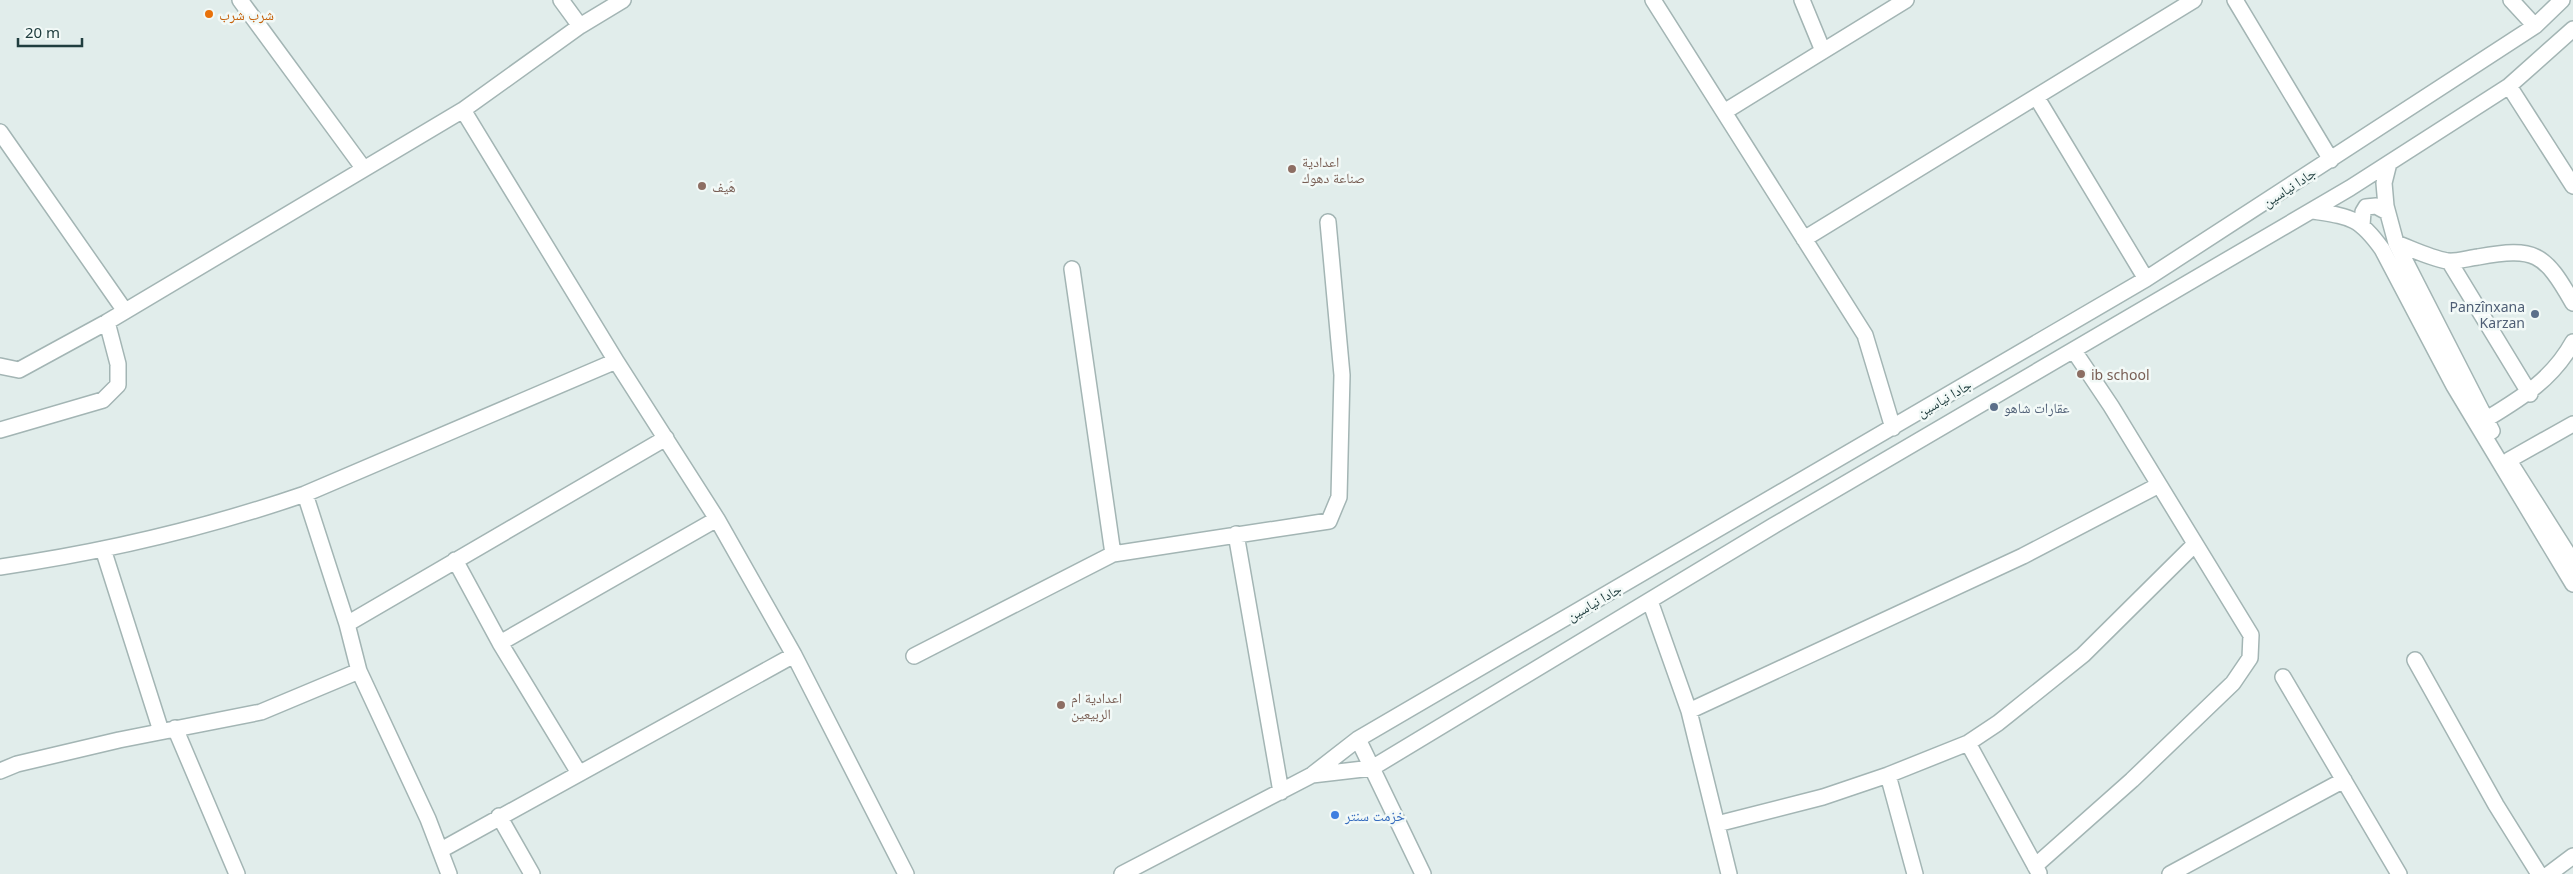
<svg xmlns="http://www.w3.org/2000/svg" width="2573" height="874" font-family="'Noto Sans','Noto Naskh Arabic',sans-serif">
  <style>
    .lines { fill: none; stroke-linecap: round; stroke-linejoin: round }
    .minor-casing { stroke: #a3b5b4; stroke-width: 18 }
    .minor { stroke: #fff; stroke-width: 15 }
    .food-dot { fill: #e8710a; stroke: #f2f9f7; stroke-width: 2 }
    .education-dot { fill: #8d6e63; stroke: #f2f9f7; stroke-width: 2 }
    .service-dot { fill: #5c6f8a; stroke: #f2f9f7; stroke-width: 2 }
    .shop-dot { fill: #3f7fe0; stroke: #f2f9f7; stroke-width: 2 }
    .labels { text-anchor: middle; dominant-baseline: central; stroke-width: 5; stroke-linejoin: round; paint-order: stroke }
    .food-label { font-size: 14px; fill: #c56008; stroke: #f2f9f7; text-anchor: start }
    .education-label { font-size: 14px; fill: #785e54; stroke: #f2f9f7; text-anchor: start }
    .street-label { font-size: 14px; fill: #203e3f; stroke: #f2f9f7 }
    .service-label { font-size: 14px; fill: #4e5e75; stroke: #f2f9f7; text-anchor: end }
    .shop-label { font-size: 14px; fill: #366cbe; stroke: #f2f9f7; text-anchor: start }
  </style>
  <rect width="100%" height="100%" fill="#e1edeb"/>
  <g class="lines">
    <defs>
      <path id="minor" d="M240 0 364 169
        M561 0 580 26
        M1653 0 1865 335 1893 428
        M1802 0 1823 51
        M2235 0 2331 160
        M2511 0 2535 26
        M2509 86 2573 186
        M2037 98 2146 279
        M463 110 616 361 717 519 794 655 906 874
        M1724 112 1906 0
        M0 132 125 311
        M2389 163 2384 183 2386 206 2396 243 2492 431
        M2313 211C2351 217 2359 217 2382 249L2454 386 2573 584
        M2362 225 2363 212 2366 207 2376 206 2387 212
        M1804 239 2194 0
        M2396 243C2412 249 2430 258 2447 261 2456 262 2469 258 2478 257 2535 247 2544 252 2573 303
        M2449 261 2530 394
        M1072 269 1113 554
        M0 366 19 370 107 322 463 110 580 26 623 0
        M2485 420C2521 398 2552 380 2573 342
        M0 430 103 400 118 385V364L107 322
        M2509 460 2573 424
        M2511 464 2573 562
        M305 494 347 624 359 671 428 819 449 874
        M1236 534 1281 792
        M103 549 161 731
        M455 560 500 643 579 773
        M0 567C104 552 206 528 305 494L616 361
        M1650 601 1689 711 1729 874
        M347 624 666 438
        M500 643 717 519
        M914 656 1113 554 1329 521 1339 497 1342 375 1328 222
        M2415 660 2496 805 2539 874
        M2283 677 2399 874
        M1689 711 2023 556 2159 485
        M175 728 237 874
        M1358 739 1423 874
        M1968 743 2039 873
        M0 771 17 764 119 740 261 712 359 671
        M1313 774 1358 739 2146 279 2535 26 2562 0
        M1888 775 1915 874
        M499 816 532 874
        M1717 824 1823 797 1888 775 1968 743 1998 723 2083 655 2194 545
        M441 850 794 655
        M2035 866 2132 780 2233 683 2250 658 2251 635 2111 406 2074 351
        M1122 874 1312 775 1372 768 1773 526 2350 188 2509 86 2573 29
        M2170 874 2344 780
        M2549 874 2573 856"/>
    </defs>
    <!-- minor casing -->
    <use href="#minor" class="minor-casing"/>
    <!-- minor -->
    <use href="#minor" class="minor"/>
  </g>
  <!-- markers -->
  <circle class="food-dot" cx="209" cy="14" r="5"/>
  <g class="education-dot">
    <circle cx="1292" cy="169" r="5"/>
    <circle cx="702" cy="186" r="5"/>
    <circle cx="2081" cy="374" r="5"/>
    <circle cx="1061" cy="705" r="5"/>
  </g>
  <g class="service-dot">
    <circle cx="2535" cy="314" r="5"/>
    <circle cx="1994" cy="407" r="5"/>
  </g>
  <circle class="shop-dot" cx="1335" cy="815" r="5"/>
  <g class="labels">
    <!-- food labels -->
    <g class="food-label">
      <text x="219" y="14">شرب شرب</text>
    </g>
    <!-- education labels -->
    <g class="education-label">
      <text x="1302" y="161">اعدادية<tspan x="1302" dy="16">صناعة دهوك</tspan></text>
      <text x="712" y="186">هَيف</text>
      <text x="2091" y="374">ib school</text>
      <text x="1071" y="697">اعدادية ام<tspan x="1071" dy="16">الربيعين</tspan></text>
    </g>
    <!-- street labels -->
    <g class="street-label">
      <text transform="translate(2289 187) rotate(-33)">جادا نیاسین</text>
      <text transform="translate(1944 398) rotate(-30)">جادا نیاسین</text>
      <text transform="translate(1594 602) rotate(-30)">جادا نیاسین</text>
    </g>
    <!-- service labels -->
    <g class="service-label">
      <text x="2525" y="306">Panzînxana<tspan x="2525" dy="16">Karzan</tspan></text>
      <text x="2004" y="407" text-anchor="start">عقارات شاهو</text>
    </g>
    <!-- shop labels -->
    <g class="shop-label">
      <text x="1345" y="815">خزمت سنتر</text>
    </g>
  </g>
  <!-- scale -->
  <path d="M18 38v8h64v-8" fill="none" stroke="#203e3f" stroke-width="2.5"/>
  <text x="25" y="38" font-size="15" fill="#203e3f" stroke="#f2f9f7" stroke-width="4" paint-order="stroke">20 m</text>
</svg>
